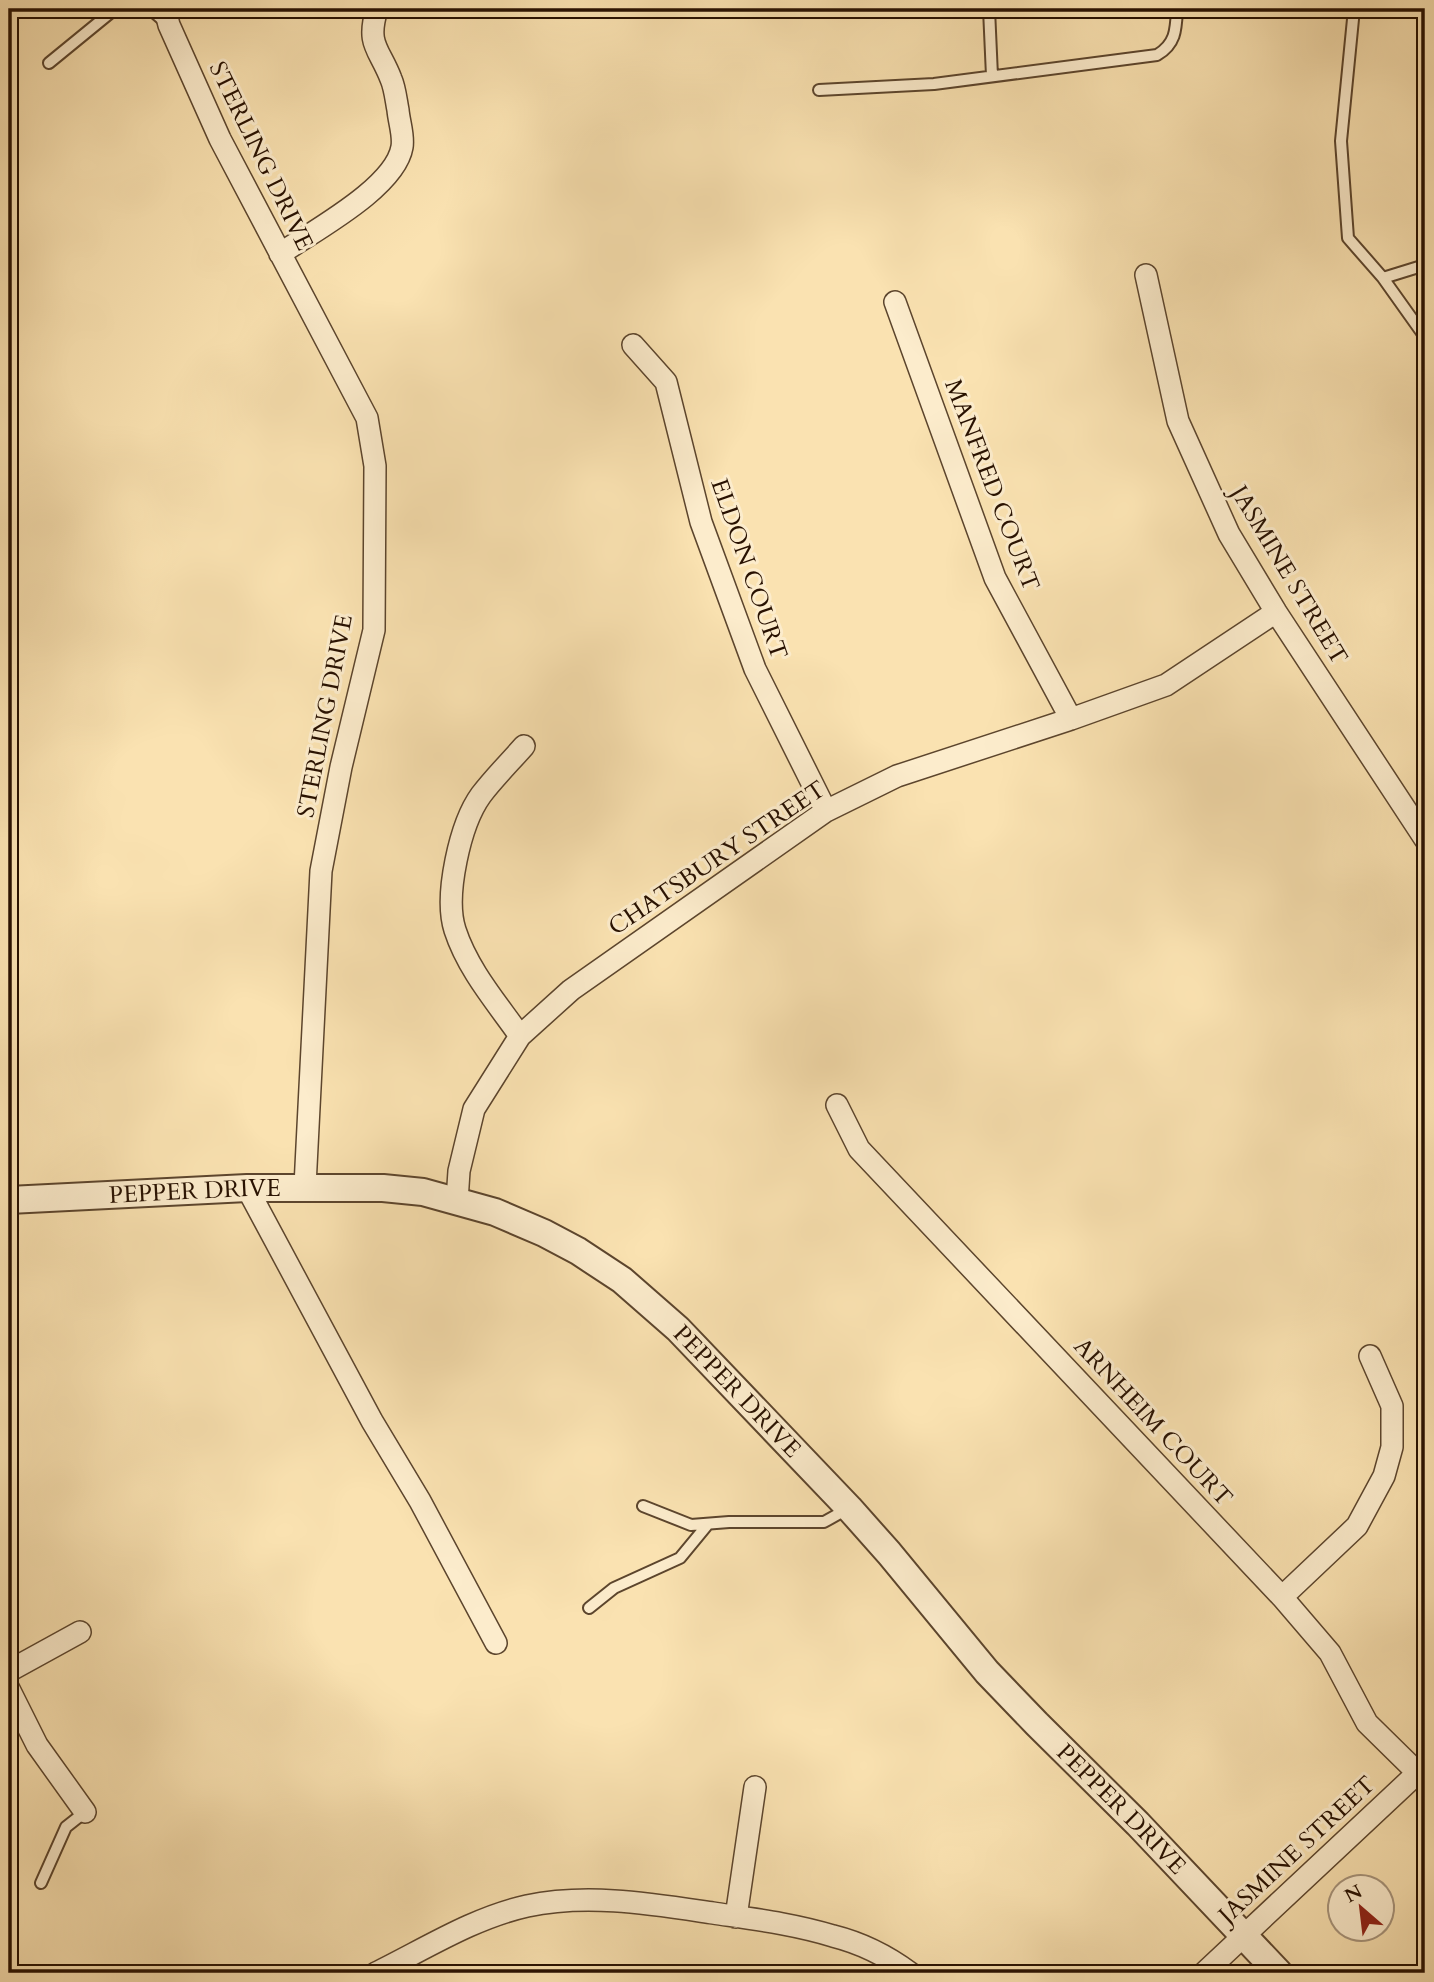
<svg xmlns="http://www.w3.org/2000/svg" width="1434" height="1982" font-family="Cardo,serif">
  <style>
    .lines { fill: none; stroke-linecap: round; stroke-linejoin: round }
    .service-casing { stroke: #5c452d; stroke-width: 14 }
    .minor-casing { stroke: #5c452d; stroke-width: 24 }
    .tertiary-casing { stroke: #5c452d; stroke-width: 30 }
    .service { stroke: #fceccc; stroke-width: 10 }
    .minor { stroke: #fceccc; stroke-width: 21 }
    .tertiary { stroke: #fceccc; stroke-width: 26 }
    .labels { text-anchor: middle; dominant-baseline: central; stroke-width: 6; stroke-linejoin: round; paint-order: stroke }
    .street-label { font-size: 24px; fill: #281101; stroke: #fceccc }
  </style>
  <rect width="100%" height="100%" fill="#fae2b1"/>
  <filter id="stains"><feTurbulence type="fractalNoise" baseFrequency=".00286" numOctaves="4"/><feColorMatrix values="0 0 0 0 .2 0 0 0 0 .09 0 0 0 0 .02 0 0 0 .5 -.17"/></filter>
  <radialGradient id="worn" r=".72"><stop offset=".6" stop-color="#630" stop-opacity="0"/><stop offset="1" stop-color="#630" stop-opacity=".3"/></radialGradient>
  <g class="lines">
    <defs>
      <path id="service" d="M150 9 164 21
        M989 9 992 76
        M1354 9 1341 141 1348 238 1383 278 1425 265
        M49 63 115 9
        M819 90 934 84 1157 55C1176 44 1176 29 1177 9
        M1383 278 1425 337
        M643 1506 691 1525 729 1522H824L849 1508
        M589 1608 614 1588 680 1558 708 1524
        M41 1883 66 1827 85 1812"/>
      <path id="minor" d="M165 9 169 25 220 139 367 418 375 466 374 630 341 767 321 871 305 1186
        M280 254C313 231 395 188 402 147 404 135 399 122 398 110 396 100 395 88 391 79 379 48 366 45 377 9
        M1146 275 1178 421 1229 534 1276 612 1425 839
        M895 302 995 578 1071 719
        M633 345 666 382 701 522 755 669 826 811
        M520 1036C497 1003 468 970 455 930 444 896 460 824 481 795 494 778 509 763 524 746
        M837 1105 859 1149 1282 1597 1330 1653 1367 1723 1425 1780
        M247 1188 372 1421 420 1501 496 1643
        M457 1201 459 1171 474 1109 520 1036 571 990 826 811 897 776 1071 719 1166 685 1276 612
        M1282 1597 1357 1526 1384 1476 1392 1447V1406L1370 1356
        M9 1671 80 1632
        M9 1689 37 1745 85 1812
        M736 1917 755 1787
        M376 1973C425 1949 473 1918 527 1906 588 1893 652 1904 713 1913 753 1919 794 1924 833 1936 861 1943 887 1956 910 1973
        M1204 1973 1425 1766"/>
      <g id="tertiary">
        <path id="s1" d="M9 1200 247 1188H383L423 1192 495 1212 544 1233 578 1251 622 1280 678 1329 849 1508 889 1553 987 1672 1037 1724 1138 1824 1279 1973"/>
      </g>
    </defs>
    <!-- service casing -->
    <use href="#service" class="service-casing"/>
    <!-- minor casing -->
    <use href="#minor" class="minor-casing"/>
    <!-- tertiary casing -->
    <use href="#tertiary" class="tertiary-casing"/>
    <!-- service -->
    <use href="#service" class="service"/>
    <!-- minor -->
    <use href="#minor" class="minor"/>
    <!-- tertiary -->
    <use href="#tertiary" class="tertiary"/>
  </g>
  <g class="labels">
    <!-- street labels -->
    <g class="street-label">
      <text transform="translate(261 156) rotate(64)">STERLING DRIVE</text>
      <text transform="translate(992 485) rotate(69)">MANFRED COURT</text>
      <text transform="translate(749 569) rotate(71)">ELDON COURT</text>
      <text transform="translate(1289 575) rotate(59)">JASMINE STREET</text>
      <text transform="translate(325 716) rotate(-79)">STERLING DRIVE</text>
      <text transform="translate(717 858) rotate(-34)">CHATSBURY STREET</text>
      <text stroke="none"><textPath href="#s1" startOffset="186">PEPPER DRIVE</textPath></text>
      <text stroke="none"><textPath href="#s1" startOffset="794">PEPPER DRIVE</textPath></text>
      <text transform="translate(1153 1422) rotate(47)">ARNHEIM COURT</text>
      <text stroke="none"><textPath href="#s1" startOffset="1362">PEPPER DRIVE</textPath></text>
      <text transform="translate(1297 1850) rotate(-43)">JASMINE STREET</text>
    </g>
  </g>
  <!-- margin -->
  <rect width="1434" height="1982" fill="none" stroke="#fae2b1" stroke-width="35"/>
  <rect x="10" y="10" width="1413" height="1961" fill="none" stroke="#281101" stroke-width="3.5"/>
  <rect x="18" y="18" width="1399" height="1947" fill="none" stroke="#281101" stroke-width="2"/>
  <!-- north arrow -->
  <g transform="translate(1361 1908) rotate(332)"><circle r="33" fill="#fceccc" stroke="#a7947b" stroke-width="2"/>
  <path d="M0-5L12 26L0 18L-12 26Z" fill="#8f2418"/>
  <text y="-10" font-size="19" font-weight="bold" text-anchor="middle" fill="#281101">N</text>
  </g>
  <rect width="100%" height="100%" filter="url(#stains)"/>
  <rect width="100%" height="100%" fill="url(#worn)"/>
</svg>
